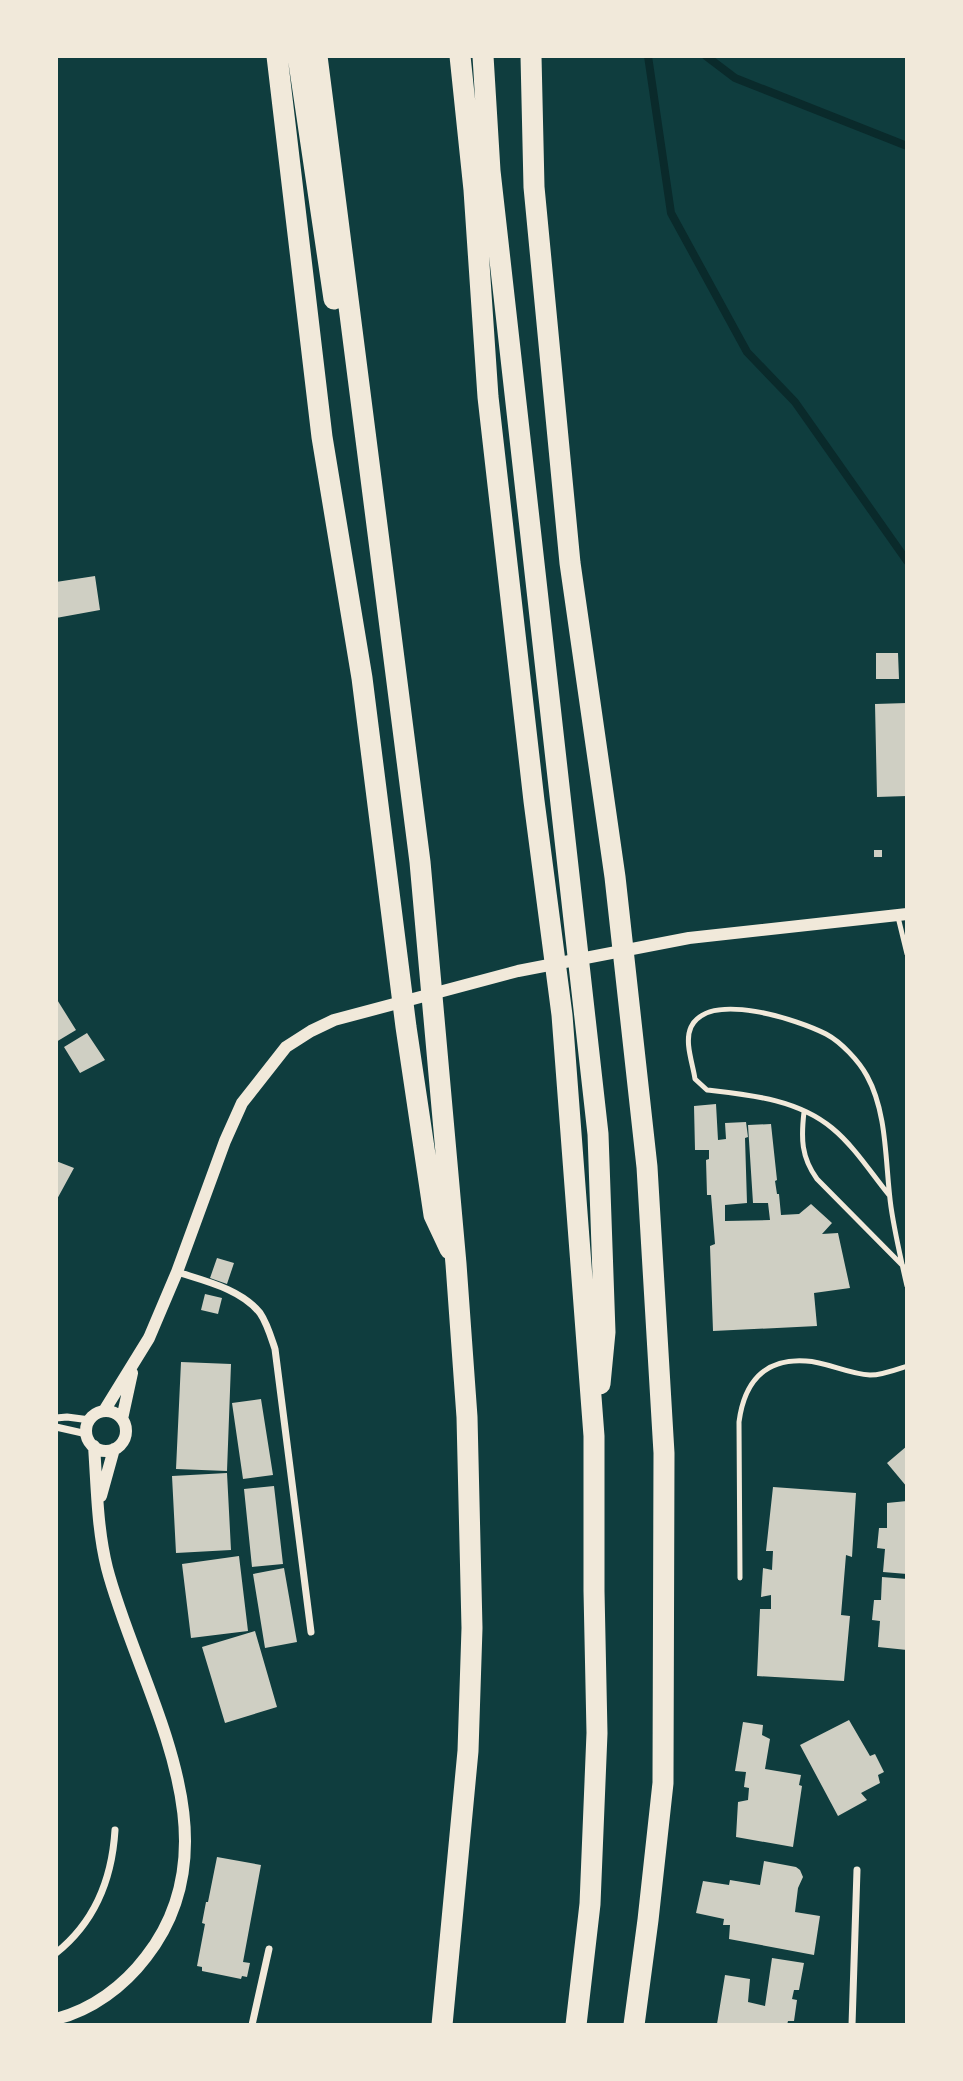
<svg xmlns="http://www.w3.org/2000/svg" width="963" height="2081" font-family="'Titillium Web',sans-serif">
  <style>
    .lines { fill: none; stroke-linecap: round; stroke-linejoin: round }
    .stream { stroke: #0a2a2b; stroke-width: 8 }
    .building { fill: #cfcfc3 }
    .service { stroke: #f1e9da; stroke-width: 5 }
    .minor { stroke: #f1e9da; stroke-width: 7 }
    .tertiary { stroke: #f1e9da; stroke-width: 12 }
    .motorway { stroke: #f1e9da; stroke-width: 21 }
  </style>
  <rect width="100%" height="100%" fill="#0f3d3e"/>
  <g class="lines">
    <!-- stream -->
    <path class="stream" d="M648 56 671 213 747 352 795 402 907 561
      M706 56 735 78 907 146"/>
  </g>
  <!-- building -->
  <path class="building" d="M95 576 100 610 56 618V582Z
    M876 653H898L899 679H876Z
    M907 703V796L877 797 875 704Z
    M874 850H882V857H874Z
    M56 998 76 1030 56 1042Z
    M87 1033 105 1060 80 1073 64 1047Z
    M716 1104 718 1140 726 1139 725 1123 746 1122 748 1137 745 1138 747 1203 725 1205V1221L770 1220 768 1203H753L748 1125 771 1124 777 1180 775 1181 777 1194H779L781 1215 799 1214 811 1204 832 1223 822 1234 838 1233 850 1288 814 1293 817 1326 713 1331 710 1246 715 1244 711 1195H707L706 1160 709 1159V1150H695L694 1106Z
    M56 1161 74 1168 56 1201Z
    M217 1258 234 1263 227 1284 210 1278Z
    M205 1294 222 1298 218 1314 201 1310Z
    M181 1362 231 1364 227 1471 176 1469Z
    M261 1399 273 1475 243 1479 232 1403Z
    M907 1446V1487L887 1463Z
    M227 1473 231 1550 176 1553 172 1476Z
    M274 1486 283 1564 252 1567 244 1489Z
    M773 1487 856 1493 852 1557 846 1555 841 1615 850 1616 844 1681 757 1676 760 1609H771V1595L761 1597 763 1568 772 1570 773 1551H766Z
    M907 1501V1574L883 1572 885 1549 877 1548 879 1528H887V1503Z
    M239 1556 248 1631 191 1638 182 1564Z
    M284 1568 297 1642 265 1648 253 1574Z
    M882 1577 907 1579V1650L878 1647 880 1621 872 1620 874 1600H881Z
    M255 1631 277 1707 225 1723 202 1647Z
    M849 1720 870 1756 875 1754 884 1772 878 1775 880 1783 861 1793 867 1800 838 1816 800 1745Z
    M743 1722 763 1725 762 1735 770 1739 765 1769 801 1775 799 1785 802 1786 793 1847 736 1837 738 1802 748 1800 749 1788 744 1787 746 1772 735 1771Z
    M217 1857 261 1865 243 1962 250 1963 247 1977 242 1976 241 1979 202 1971V1967L197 1966 205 1924 202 1923 206 1902H208Z
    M764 1861 796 1867 800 1870 803 1877 798 1888 795 1912 820 1916 814 1955 729 1939 730 1925H723L724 1919 696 1913 703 1881 729 1885 730 1880 760 1885Z
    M772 1958 804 1963 799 1990H794L792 1999 797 2000 794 2021H788L787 2025 717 2024 725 1975 750 1979 748 2002 765 2006Z"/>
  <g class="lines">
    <!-- service -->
    <path class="service" d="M898 917 907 954
      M804 1112C801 1138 801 1157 817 1179L903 1266
      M889 1195C871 1173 854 1146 832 1128 797 1099 750 1095 707 1090L695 1079C693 1064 684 1042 691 1027 709 990 799 1020 826 1034 841 1042 859 1061 867 1076 888 1114 885 1165 891 1207 895 1234 901 1260 907 1286
      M740 1578 739 1422C744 1384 763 1358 806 1361 827 1362 848 1374 870 1375 882 1375 895 1370 907 1366"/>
    <!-- minor -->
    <path class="minor" d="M177 1272C205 1281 241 1289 260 1313 267 1323 271 1337 275 1349L311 1632
      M56 1418 67 1417 90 1420
      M56 1427 87 1434
      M56 1953C95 1922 112 1879 115 1830
      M252 2025 269 1949
      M852 2025 857 1870"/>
    <!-- tertiary -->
    <path class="tertiary" d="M104 1411 149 1338 177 1272 225 1141 242 1103 286 1047 311 1031 334 1020 518 971 689 938 907 914
      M86 1431a20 20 0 1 1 40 0a20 20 0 1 1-40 0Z
      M122 1419 132 1373
      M101 1496 114 1449
      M56 2019C92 2010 124 1986 146 1957 240 1837 139 1691 107 1568 97 1528 97 1487 94 1446"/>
    <!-- motorway -->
    <path class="motorway" d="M277 56 322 437 362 678 406 1027 434 1215 450 1249
      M298 56 334 299
      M317 56 420 862 456 1264 467 1417 472 1628 468 1751 442 2025
      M460 56 474 190 488 397 534 801 562 1015 594 1436V1591L597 1733 590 1904 576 2025
      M483 56 490 171 598 1134 605 1332 600 1384
      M531 56 534 187 570 563 615 877 647 1167 664 1453 663 1783 648 1920 634 2025"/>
  </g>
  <!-- border -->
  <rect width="963" height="2081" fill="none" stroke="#f1e9da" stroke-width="116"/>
</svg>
